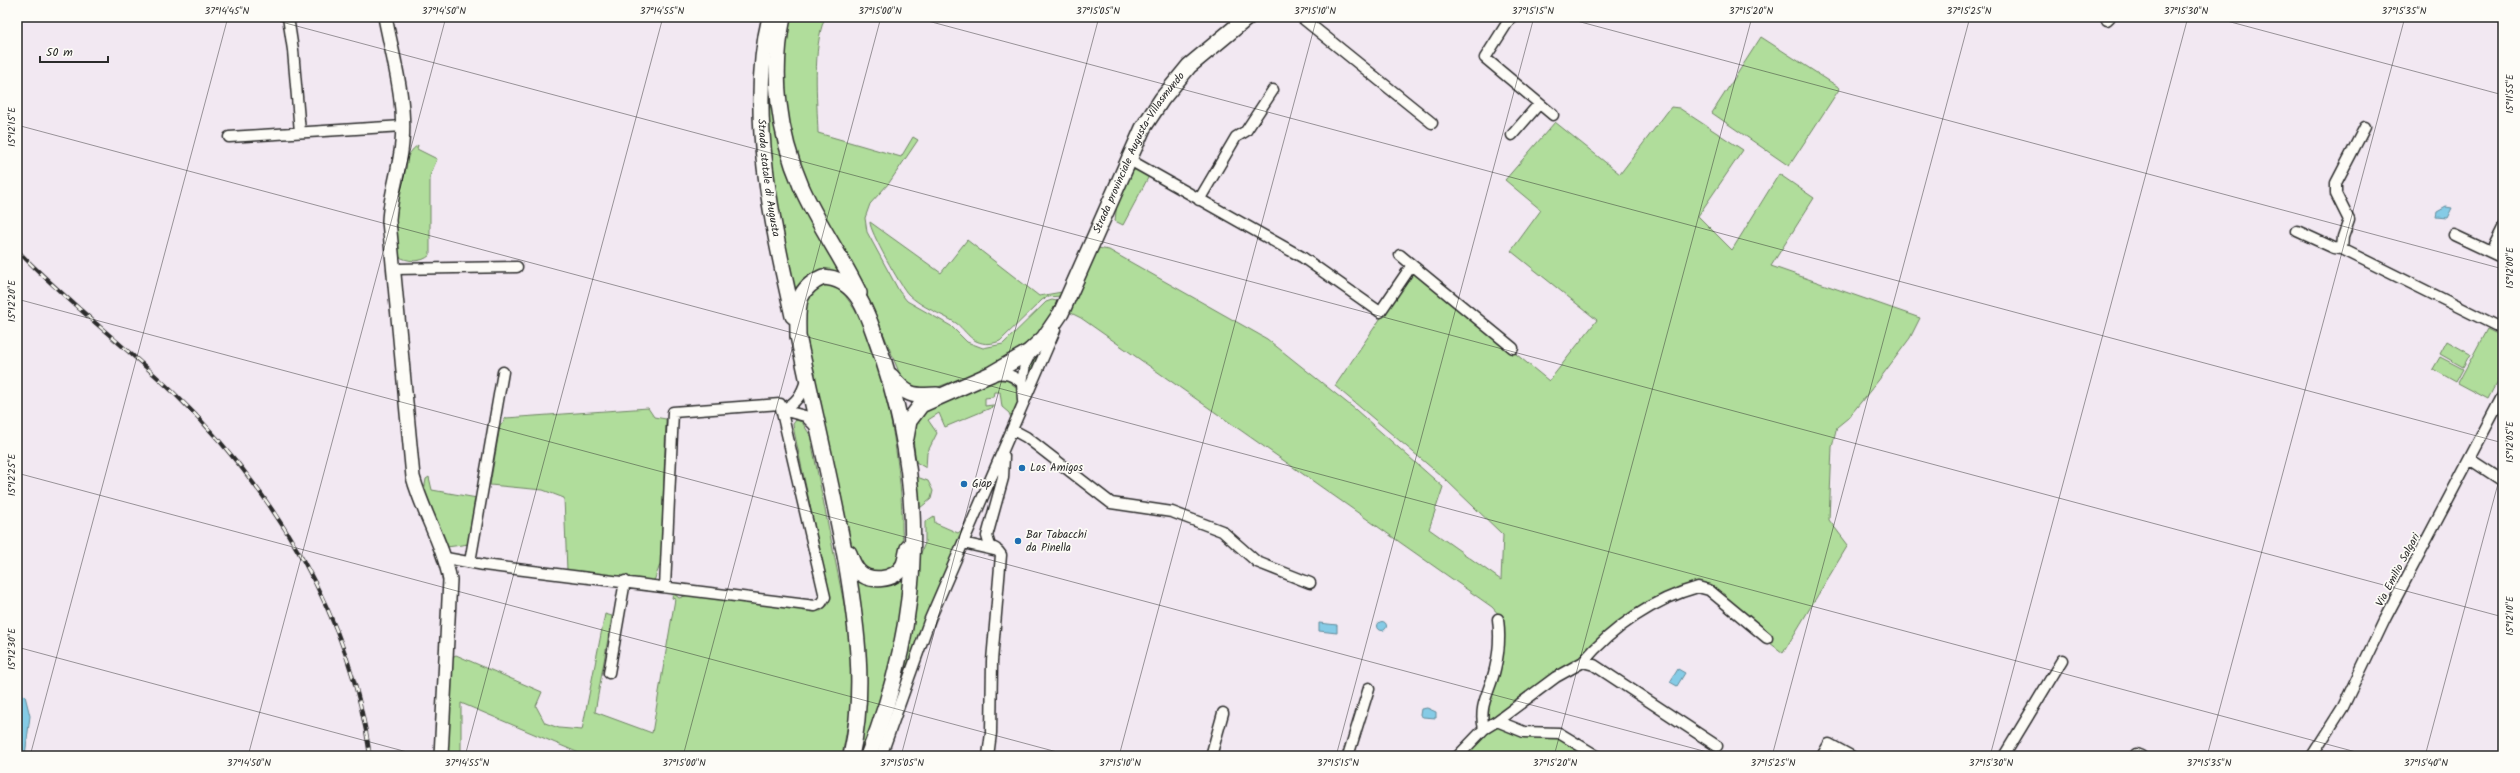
<svg xmlns="http://www.w3.org/2000/svg" width="2520" height="773" font-family="Kalam,sans-serif">
  <style>
    .green { fill: #b0dd9b; stroke: #6e8463 }
    .water { fill: #85cbe6; stroke: #618b9b }
    .lines { fill: none; stroke-linecap: round; stroke-linejoin: round }
    .minor-casing { stroke: #2b2b2b; stroke-width: 13 }
    .tertiary-casing { stroke: #2b2b2b; stroke-width: 16 }
    .secondary-casing { stroke: #2b2b2b; stroke-width: 18 }
    .minor { stroke: #fdfcf7; stroke-width: 10 }
    .tertiary { stroke: #fdfcf7; stroke-width: 13 }
    .secondary { stroke: #fdfcf7; stroke-width: 15 }
    .rail-casing { stroke: #2b2b2b; stroke-width: 4 }
    .rail { stroke: #fdfcf7; stroke-width: 2.5; stroke-dasharray: 8; stroke-linecap: butt }
    .ticks { fill: none; stroke: #2b2b2b; stroke-width: 1; stroke-opacity: 0.45 }
    .poi-dot { fill: #1f6fb2; stroke: #fdfcf7; stroke-width: 1.5 }
    .labels { text-anchor: middle; dominant-baseline: central; stroke-width: 3.5; stroke-linejoin: round; paint-order: stroke }
    .street-label { font-size: 11px; fill: #2b2b2b; stroke: #fdfcf7 }
    .poi-label { font-size: 11px; fill: #2b2b2b; stroke: #fdfcf7; text-anchor: start }
    .neatline { fill: none; stroke: #2b2b2b; stroke-width: 1.5 }
    .ticks-label { font-size: 10px; text-anchor: middle; fill: #2b2b2b }
  </style>
  <rect width="100%" height="100%" fill="#f2e8f2"/>
  <filter id="ink" filterUnits="userSpaceOnUse"><feTurbulence type="fractalNoise" baseFrequency=".025" numOctaves="2"/><feDisplacementMap in="SourceGraphic" scale="8" xChannelSelector="R" yChannelSelector="G"/><feConvolveMatrix kernelMatrix="1 2 1 2 8 2 1 2 1" color-interpolation-filters="sRGB"/></filter>
  <g filter="url(#ink)">
    <!-- green -->
    <path class="green" d="M790 17H825C812 49 817 99 818 133L901 157 913 137 918 140 889 183 870 204 865 218 867 232 899 291 907 301 951 326 967 342 983 348 1003 344 1046 302 1052 300 1061 302 1042 330 1032 339 991 367 930 390 909 387 901 377C889 349 879 320 866 293 847 255 822 219 806 180 784 130 778 71 790 17Z
      M772 35V92L842 273 796 292 790 291 768 146V68Z
      M1761 37 1840 88 1789 166 1712 113Z
      M1671 107 1679 108 1743 150 1698 216 1732 250 1779 174 1814 198 1771 266 1920 318 1910 338 1878 381 1848 418 1837 427 1832 447 1829 520 1848 545 1783 653 1770 643 1772 637 1713 587 1698 583 1658 599 1576 661 1486 723 1500 616 1492 607 1081 318 1069 312 1098 248 1109 250 1267 339 1356 410 1443 487 1429 529 1501 580 1503 535 1446 480 1335 386 1413 270 1549 381 1597 320 1511 251 1541 210 1505 180 1555 122 1620 174Z
      M418 145 417 149 437 159 430 176V255C422 263 407 262 398 256 396 227 391 163 418 145Z
      M1131 170H1139L1149 176 1123 225 1115 221 1117 202Z
      M870 222 941 273 967 240 1039 296 1062 292 1061 296 1047 297 1042 300 1000 341C992 344 985 345 976 341 968 337 963 328 956 323 940 313 922 308 908 294 901 287 869 230 870 222Z
      M833 284C881 319 903 469 902 527 902 535 904 547 902 554 900 560 894 567 890 572H867L850 545 801 316C808 291 805 285 833 284Z
      M2487 329 2503 337V370L2488 399 2458 383Z
      M2447 341 2470 354 2463 367 2440 354Z
      M1037 356 1039 358 1027 385 1030 362Z
      M2440 357 2463 369 2456 382 2433 369Z
      M996 380H1007L1017 388 1018 402 1011 418 1009 413 1002 407 1000 392H994L993 397 985 398V406L993 405V407L945 427 939 413 928 420 937 433 927 453 926 468 916 462 912 431 917 415 958 395Z
      M648 408 654 417 666 419 661 562 654 581 567 570 564 498 543 490 490 485 500 426 506 418Z
      M796 420 802 422 810 435 852 644V701L842 756H586L461 703V756H447L452 657 456 655 542 692 536 706 545 723 559 728 582 730 605 614 612 616 595 712 652 733 675 599 672 598 673 593 679 598 688 595 821 611 828 605 829 594 794 431 793 424Z
      M429 477 432 490 477 498 469 544 447 547 424 491 426 479Z
      M917 477 928 481 933 491 931 499 920 508Z
      M934 516 935 523 958 533 964 528 878 756H875L897 694 914 621 919 558 925 543V522Z
      M904 574 901 633 862 756H861L865 715 853 580Z
      M1500 727 1555 735 1591 756H1463L1488 731Z"/>
    <!-- water -->
    <path class="water" d="M2446 207 2452 208 2447 218 2436 217 2437 212Z
      M17 396 22 408 17 457Z
      M1377.5 626a4.5 4.5 0 1 1 9 0a4.5 4.5 0 1 1-9 0Z
      M1319 623 1337 625V633L1319 631Z
      M1678 669 1685 673 1677 686 1670 682Z
      M18 694 25 696 30 716 25 756H17Z
      M1427 708 1436 712V718L1423 717 1420 715 1421 709Z"/>
    <g class="lines">
      <defs>
        <path id="minor" d="M288 17 293 50 300 132
          M1301 17 1432 123
          M1511 17 1485 58 1553 115
          M2107 20 2110 17
          M1512 135 1539 104
          M229 137 403 126
          M1128 159 1302 257 1380 312 1412 265 1513 348
          M1199 200 1236 137 1246 131 1273 90
          M2297 231 2334 248 2342 249 2503 329
          M2454 235 2503 258
          M2342 249 2343 237 2349 220 2336 194V183L2365 127
          M2491 252 2503 228
          M1400 255 1412 265
          M394 269 517 267
          M993 374C1005 372 1013 375 1022 383L1023 401
          M1022 383 1025 364 1031 352
          M782 410 805 416 818 429
          M782 410C796 403 802 395 806 380
          M1013 430 1026 437 1111 503 1172 512 1222 531 1257 562 1310 583
          M2471 460 2503 481
          M963 543 998 551 1001 555 992 661 991 733 988 756
          M996 549 990 546 987 536 1003 478 1004 456
          M446 558 484 565 815 606 821 603 825 597 780 404 673 412 665 587
          M470 562 503 372
          M1583 662C1613 627 1654 599 1698 587L1709 590 1767 638
          M609 673 625 581
          M1497 721 1556 677 1583 662 1594 665 1717 746
          M1484 729C1478 705 1490 692 1495 669 1499 653 1500 635 1498 619
          M2136 754 2141 756
          M881 756 930 619 1055 330
          M1211 756 1223 713
          M1348 756 1369 688
          M1458 756 1484 729 1497 721 1524 732 1559 733 1597 756
          M1822 756 1829 744 1851 756
          M2004 756 2062 660
          M2312 756 2343 707 2385 619 2503 395"/>
        <path id="tertiary" d="M385 17C393 58 406 101 402 143 400 170 390 195 389 221L413 477C423 513 443 544 450 580L441 756"/>
        <g id="secondary">
          <path id="s1" d="M770 17C747 111 772 223 793 316"/>
          <path d="M783 17C771 74 778 133 801 186 817 223 842 257 859 293"/>
          <path d="M891 376C906 395 912 397 937 395"/>
          <path id="s2" d="M906 438 909 421 921 405 991 374 1029 352 1044 338 1061 313 1143 128 1162 99 1189 66 1248 17"/>
          <path d="M849 553C851 559 854 566 858 571 869 583 894 581 903 566 906 561 906 554 908 548"/>
          <path d="M851 756C866 691 857 626 846 561 832 486 814 411 798 336 798 308 794 290 823 277 858 279 866 312 876 339 928 480 924 617 868 756"/>
        </g>
      </defs>
      <!-- minor casing -->
      <use href="#minor" class="minor-casing"/>
      <!-- tertiary casing -->
      <use href="#tertiary" class="tertiary-casing"/>
      <!-- secondary casing -->
      <use href="#secondary" class="secondary-casing"/>
      <!-- minor -->
      <use href="#minor" class="minor"/>
      <!-- tertiary -->
      <use href="#tertiary" class="tertiary"/>
      <!-- secondary -->
      <use href="#secondary" class="secondary"/>
      <defs>
        <path id="rail" d="M17 250C66 301 123 344 174 393 274 490 351 617 370 756"/>
      </defs>
      <!-- rail casing -->
      <use href="#rail" class="rail-casing"/>
      <!-- rail -->
      <use href="#rail" class="rail"/>
    </g>
  </g>
  <!-- ticks -->
  <path class="ticks" d="M263 17 2503 617M913 17 2503 443M1562 17 2503 269M2212 17 2503 95M17 125 2371 756M17 299 1722 756M17 473 1072 756M17 647 422 756M30 756 228 17M248 756 446 17M465 756 663 17M683 756 881 17M901 756 1099 17M1119 756 1317 17M1336 756 1534 17M1554 756 1752 17M1772 756 1970 17M1990 756 2188 17M2207 756 2405 17M2425 756 2503 465"/>
  <!-- markers -->
  <g class="poi-dot">
    <circle cx="1022" cy="468" r="4"/>
    <circle cx="964" cy="484" r="4"/>
    <circle cx="1018" cy="541" r="4"/>
  </g>
  <g class="labels">
    <!-- street labels -->
    <g class="street-label">
      <text stroke="none"><textPath href="#s2" startOffset="387">Strada provinciale Augusta-Villasmundo</textPath></text>
      <text stroke="none"><textPath href="#s1" startOffset="162">Strada statale di Augusta</textPath></text>
      <text transform="translate(2398 570) rotate(-62)">Via Emilio Salgari</text>
    </g>
    <!-- poi labels -->
    <g class="poi-label">
      <text x="1030" y="468">Los Amigos</text>
      <text x="972" y="484">Giap</text>
      <text x="1026" y="535">Bar Tabacchi<tspan x="1026" dy="13">da Pinella</tspan></text>
    </g>
  </g>
  <!-- margin -->
  <rect width="2520" height="773" fill="none" stroke="#fdfcf7" stroke-width="44"/>
  <!-- scale -->
  <path d="M40 56v6h68v-6" fill="none" stroke="#2b2b2b" stroke-width="2"/>
  <text x="46" y="56" font-size="12" fill="#2b2b2b" stroke="#fdfcf7" stroke-width="3" paint-order="stroke">50 m</text>
  <rect x="22" y="22" width="2476" height="729" class="neatline"/>
  <g class="ticks-label">
    <text x="227" y="14">37°14'45"N</text>
    <text x="444" y="14">37°14'50"N</text>
    <text x="662" y="14">37°14'55"N</text>
    <text x="880" y="14">37°15'00"N</text>
    <text x="1098" y="14">37°15'05"N</text>
    <text x="1315" y="14">37°15'10"N</text>
    <text x="1533" y="14">37°15'15"N</text>
    <text x="1751" y="14">37°15'20"N</text>
    <text x="1969" y="14">37°15'25"N</text>
    <text x="2186" y="14">37°15'30"N</text>
    <text x="2404" y="14">37°15'35"N</text>
    <text transform="translate(2509 94) rotate(-90)" y="4">15°11'55"E</text>
    <text transform="translate(11 127) rotate(-90)" y="4">15°12'15"E</text>
    <text transform="translate(2509 268) rotate(-90)" y="4">15°12'00"E</text>
    <text transform="translate(11 301) rotate(-90)" y="4">15°12'20"E</text>
    <text transform="translate(2509 442) rotate(-90)" y="4">15°12'05"E</text>
    <text transform="translate(11 475) rotate(-90)" y="4">15°12'25"E</text>
    <text transform="translate(2509 616) rotate(-90)" y="4">15°12'10"E</text>
    <text transform="translate(11 649) rotate(-90)" y="4">15°12'30"E</text>
    <text x="249" y="766">37°14'50"N</text>
    <text x="467" y="766">37°14'55"N</text>
    <text x="684" y="766">37°15'00"N</text>
    <text x="902" y="766">37°15'05"N</text>
    <text x="1120" y="766">37°15'10"N</text>
    <text x="1338" y="766">37°15'15"N</text>
    <text x="1555" y="766">37°15'20"N</text>
    <text x="1773" y="766">37°15'25"N</text>
    <text x="1991" y="766">37°15'30"N</text>
    <text x="2209" y="766">37°15'35"N</text>
    <text x="2426" y="766">37°15'40"N</text>
  </g>
</svg>
